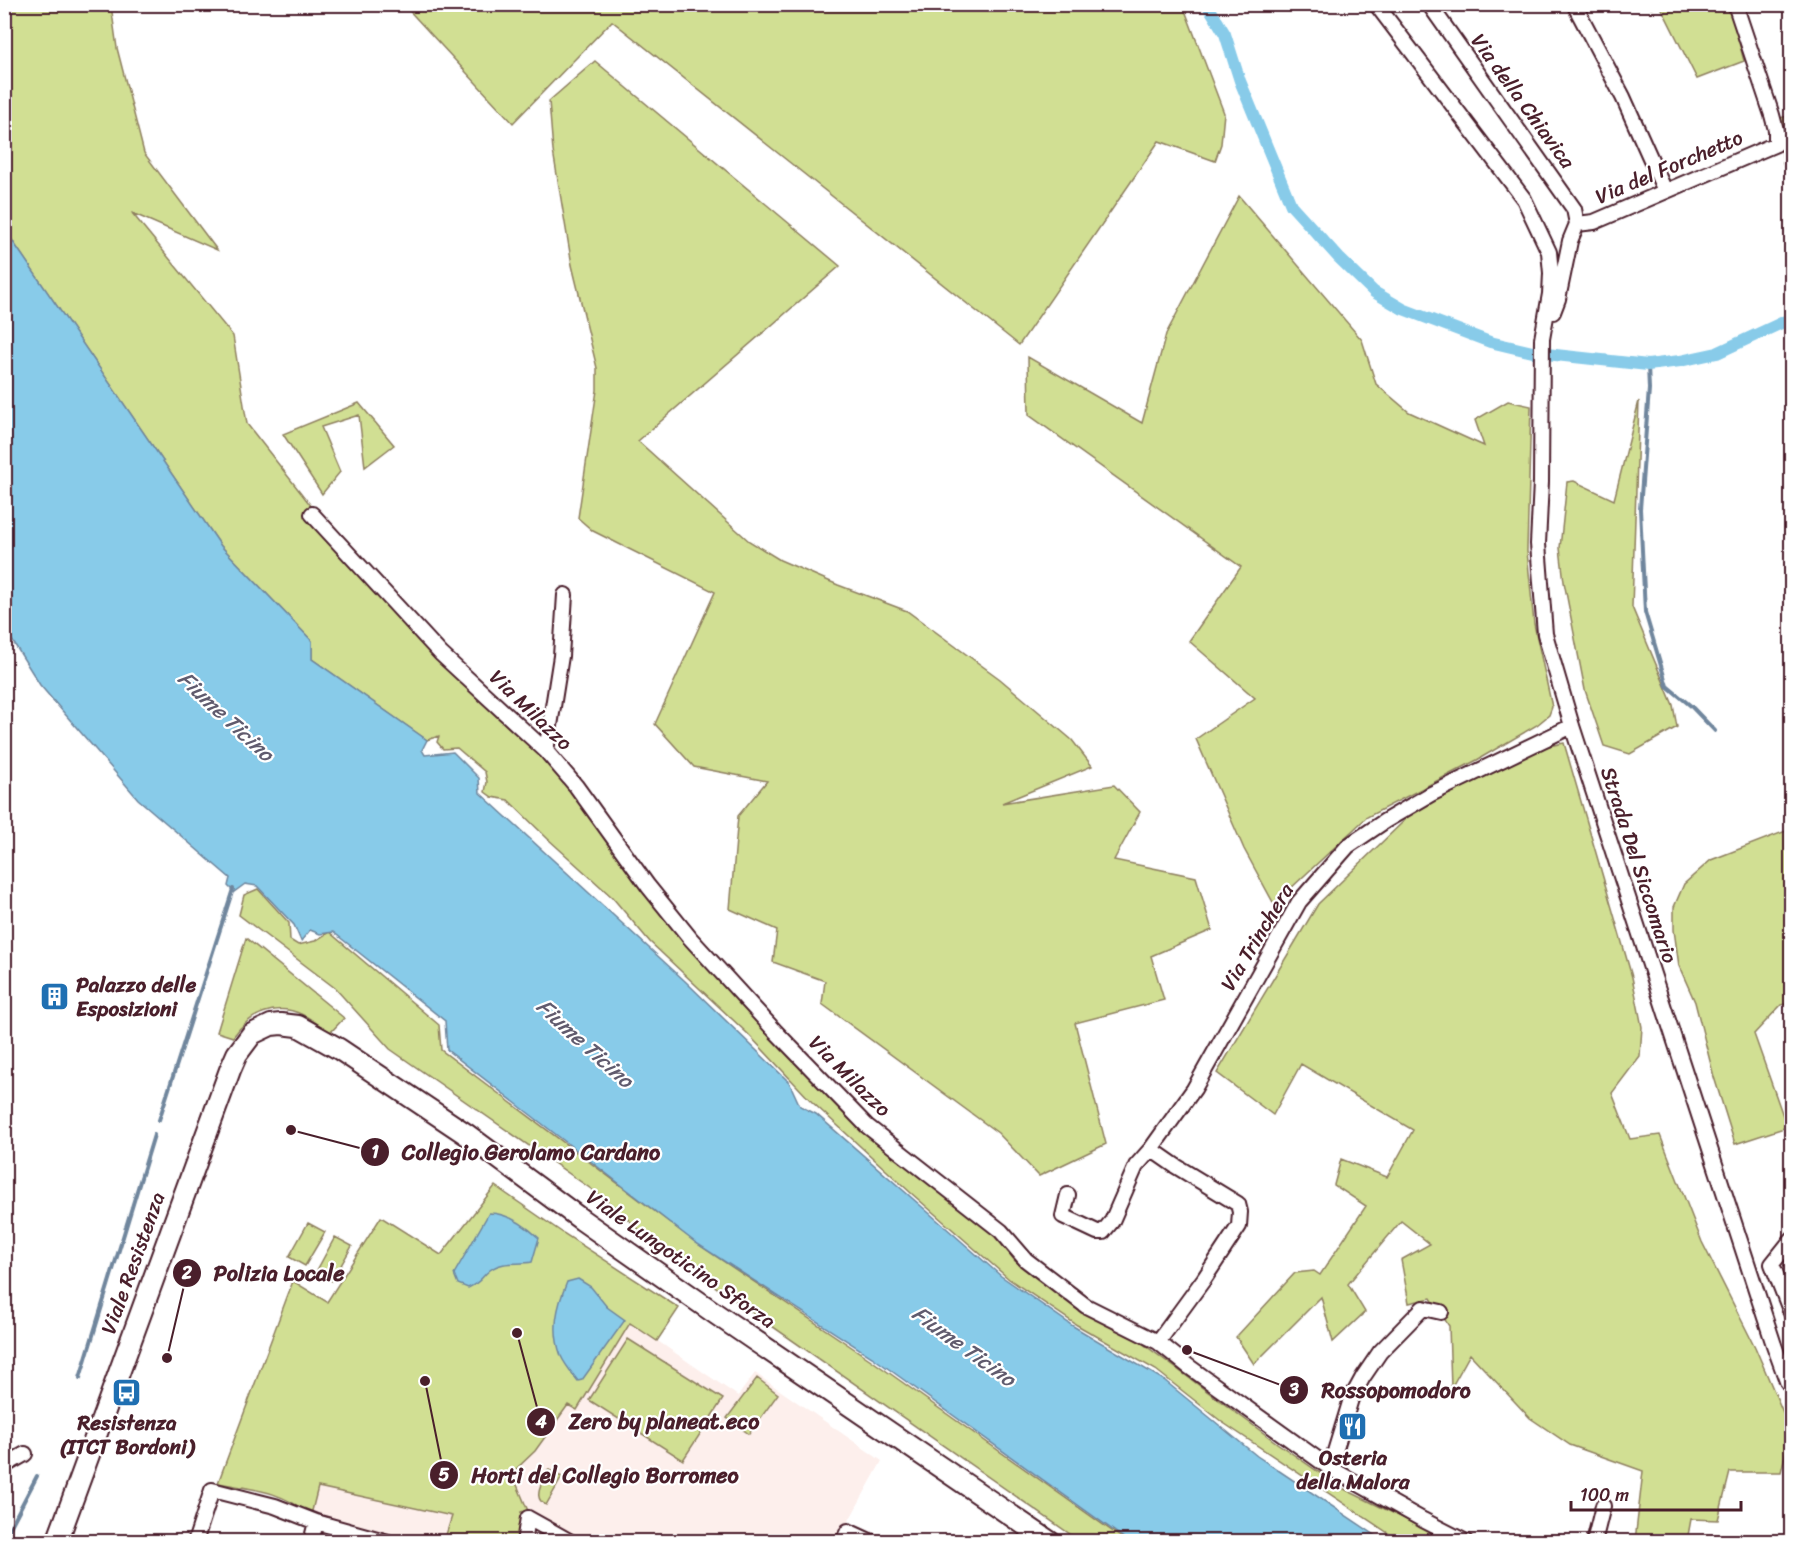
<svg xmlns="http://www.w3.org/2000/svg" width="1796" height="1546" font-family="Sriracha,sans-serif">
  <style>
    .built { fill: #fdefec }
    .green { fill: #d1df93; stroke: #8e7f5f; stroke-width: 1.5 }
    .water { fill: #88cbe9; stroke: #6f869d; stroke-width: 1.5 }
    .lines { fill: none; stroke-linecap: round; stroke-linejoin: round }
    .stream { stroke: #6f869d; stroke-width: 4 }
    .canal { stroke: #88cbe9; stroke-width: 12 }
    .minor-casing { stroke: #4a1f2b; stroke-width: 18 }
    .secondary-casing { stroke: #4a1f2b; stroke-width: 24 }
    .minor { stroke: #fff; stroke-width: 14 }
    .secondary { stroke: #fff; stroke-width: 20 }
    .labels { text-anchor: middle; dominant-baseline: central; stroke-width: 4.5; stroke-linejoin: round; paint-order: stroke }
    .street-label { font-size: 21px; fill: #4a1f2b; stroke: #fff }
    .poi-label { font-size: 21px; font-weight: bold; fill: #4a1f2b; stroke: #fff }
    .water-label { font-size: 22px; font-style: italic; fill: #605b6e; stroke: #fff }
    .leader { fill: none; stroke: #4a1f2b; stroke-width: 2 }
    .callout-dot { fill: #4a1f2b; stroke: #fff; stroke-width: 2 }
    .mark-label { font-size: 18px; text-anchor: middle; font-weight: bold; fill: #fff }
    .callout-label { font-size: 22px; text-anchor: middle; font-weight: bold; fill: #4a1f2b; stroke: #fff; stroke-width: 4.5; stroke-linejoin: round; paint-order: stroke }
  </style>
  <rect width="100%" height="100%" fill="#fff"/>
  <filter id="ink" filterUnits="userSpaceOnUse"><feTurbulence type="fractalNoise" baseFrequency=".0167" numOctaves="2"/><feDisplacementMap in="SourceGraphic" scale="12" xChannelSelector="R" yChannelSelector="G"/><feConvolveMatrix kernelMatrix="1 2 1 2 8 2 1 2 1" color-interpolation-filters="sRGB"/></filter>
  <g filter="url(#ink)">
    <!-- built -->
    <path class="built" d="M630 1322 738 1396 755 1373 882 1461 837 1542 579 1541 529 1514 512 1473 535 1451 569 1404 577 1410Z
      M318 1487 452 1516 444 1541 404 1542 341 1527 311 1515Z"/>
    <!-- green -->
    <path class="green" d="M4 5H111L117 48 144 153 217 250 132 213 233 336 247 424 323 521 545 758 631 869 848 1115 883 1148 993 1233 1015 1261 1081 1309 1131 1335 1277 1443 1340 1487 1450 1541H1400L1222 1422 1156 1370 1077 1325 1009 1279 911 1193 812 1102 748 1034 650 942 612 897 548 839 508 800 492 797 485 792 487 782 485 772 457 748 443 749 437 742 439 736 427 740 312 659V641L221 546 5 230Z
      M404 5H1183L1224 113 1221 144 1215 161 1159 141 1019 345 612 21 513 123Z
      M1649 5H1729L1744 61 1697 79 1660 5 1651 8Z
      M595 61 840 266 638 441 749 541 780 560 838 585 907 611 1000 679 1072 740 1092 766 1002 803 1114 785 1140 812 1114 860 1196 877 1212 930 1151 956 1164 1000 1075 1023 1106 1144 1039 1176 998 1133 822 1004 825 981 773 962 777 930 730 909 738 816 767 781 694 767 655 724 715 592 593 531 578 518 597 390V368L572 265 553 151 549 101Z
      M1791 115V177L1783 164 1780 118Z
      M1239 196 1362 340 1376 384 1409 412 1484 446 1475 420 1508 401 1531 406 1527 551 1534 624 1552 707 1549 715 1537 725 1477 760 1367 817 1274 904 1244 849 1196 739 1255 698 1189 641 1241 567 1029 415 1028 357 1142 423 1166 334Z
      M1639 401 1632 607 1673 705 1677 727 1630 754 1604 746 1585 690 1564 582 1560 548 1567 482 1574 481 1614 500Z
      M359 403 394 445 365 467 359 415 321 427 340 472 322 494 283 434Z
      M1564 743 1632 977 1642 1027 1640 1056 1612 1093 1630 1139 1660 1135 1702 1242 1755 1347 1791 1431 1781 1472H1730L1718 1520 1691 1519 1687 1541H1635L1643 1471 1570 1445 1530 1418 1470 1354 1451 1388 1449 1326 1431 1298 1409 1303 1401 1260 1430 1244 1401 1221 1348 1284 1365 1312 1333 1342 1321 1297 1254 1364 1236 1337 1295 1273 1314 1271 1320 1275 1366 1206 1334 1185 1341 1159 1387 1177 1413 1130 1301 1064 1273 1115 1217 1073 1318 904 1405 820 1401 816C1416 809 1432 802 1447 794 1488 773 1516 751 1564 743Z
      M1791 829V1003L1781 1005 1754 1034 1787 1127 1735 1144 1714 1077 1695 1002 1679 966 1674 930V907L1684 884 1711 860Z
      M258 889 289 923 290 940 298 945 315 941 329 932 439 1025 441 1050 702 1247 871 1360 1126 1541H1080L660 1248 604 1198 390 1049 335 988 239 915 244 895Z
      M246 938 344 1018 330 1033C321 1027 312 1019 303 1015 276 1002 249 1014 233 1037L217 1032Z
      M495 1186 563 1233 679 1308 657 1341 630 1323 577 1410 568 1405 535 1451 512 1473 528 1511 521 1512V1541H444L452 1516 318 1487 311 1515C279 1490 256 1490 218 1483L293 1281 327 1302 381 1217 441 1255Z
      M308 1223 325 1232 305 1266 289 1257Z
      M335 1237 352 1246 332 1281 316 1272Z
      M628 1339 723 1399 683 1460 589 1400Z
      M757 1378 778 1394 749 1434 727 1418Z
      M549 1470 562 1477 546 1505C536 1500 538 1492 542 1483L535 1479 538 1475H542Z"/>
    <!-- water -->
    <path class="water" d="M5 230 221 546 312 641V659L427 740 422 750 425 755 453 752 479 778 480 793 685 981 789 1082 800 1106 816 1114 1001 1276 1073 1326 1164 1380 1257 1456 1384 1541H1128L872 1357 696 1243 447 1050 445 1021 333 932 320 934 310 930 301 941 294 925 257 886 245 884 234 892 228 886 230 878 138 799 40 685 5 629Z
      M489 1213C507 1213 526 1226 539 1238L532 1262C519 1265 503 1260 490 1270 481 1277 482 1282 468 1288L458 1284 454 1274Z
      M578 1279 591 1287 607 1307 625 1320 582 1380 578 1381C572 1373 565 1365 561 1356 551 1330 557 1306 567 1282Z"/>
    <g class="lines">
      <!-- stream -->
      <path class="stream" d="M1648 365 1649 389 1640 509 1645 612 1667 686 1691 706 1715 731
        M159 1120 233 889
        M80 1378 154 1135
        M4 1539 37 1476"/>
      <!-- canal -->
      <path class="canal" d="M1207 4 1225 34 1240 81 1291 205 1339 258 1374 292 1403 309 1490 342 1537 353 1648 365 1680 361 1717 353 1792 318"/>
      <defs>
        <path id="minor" d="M1376 4 1524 199 1549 252 1551 273 1550 294 1542 339 1541 482 1538 544 1545 634 1572 726 1774 1345 1787 1381 1792 1388
          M1429 4 1574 209 1577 224 1570 241 1558 299 1553 312
          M1574 4 1623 97 1665 191
          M1577 224 1594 222 1776 144V130L1772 115 1735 4
          M312 514 441 654 546 751 576 786 648 886 690 938 776 1032 867 1126 1001 1231 1026 1260 1086 1306 1158 1342 1188 1366 1330 1468 1423 1520 1466 1542
          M546 751 561 656 565 595
          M1068 1195 1063 1216 1097 1232H1103L1112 1221 1136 1166 1151 1149
          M1792 1239 1772 1264 1792 1315
          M1158 1342 1204 1279 1239 1226 1240 1212 1238 1204 1174 1165 1151 1149 1194 1089 1299 902 1348 846 1385 821 1431 794 1572 726
          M4 1466 25 1454
          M1330 1468 1351 1399 1363 1377 1380 1352 1423 1308 1441 1312
          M195 1542 212 1490 275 1506 316 1522 388 1542
          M311 1542 316 1522
          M524 1542 528 1518 571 1542
          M843 1542 848 1531 872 1542
          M1594 1542 1603 1506"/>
        <path id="secondary" d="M57 1542 230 1070 237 1054 252 1034 271 1025 281 1024 298 1026 339 1049 466 1134 582 1220 716 1314 1050 1542"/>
      </defs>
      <!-- minor casing -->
      <use href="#minor" class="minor-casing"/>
      <!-- secondary casing -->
      <use href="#secondary" class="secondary-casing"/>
      <!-- minor -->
      <use href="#minor" class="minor"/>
      <!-- secondary -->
      <use href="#secondary" class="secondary"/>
    </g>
  </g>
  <!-- icons -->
  <defs>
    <symbol id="building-square" viewBox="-11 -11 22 22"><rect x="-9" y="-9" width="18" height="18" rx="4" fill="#1f6fb2" stroke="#fff"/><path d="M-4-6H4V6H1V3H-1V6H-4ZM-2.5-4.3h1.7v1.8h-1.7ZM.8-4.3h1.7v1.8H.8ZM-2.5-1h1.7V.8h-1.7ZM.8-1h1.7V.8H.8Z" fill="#fff"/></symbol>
    <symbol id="bus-square" viewBox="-11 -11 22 22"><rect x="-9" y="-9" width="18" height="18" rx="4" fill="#1f6fb2" stroke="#fff"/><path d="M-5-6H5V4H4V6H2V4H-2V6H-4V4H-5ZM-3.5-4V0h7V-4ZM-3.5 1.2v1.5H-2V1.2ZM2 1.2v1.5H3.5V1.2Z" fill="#fff"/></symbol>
    <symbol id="restaurant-square" viewBox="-11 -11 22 22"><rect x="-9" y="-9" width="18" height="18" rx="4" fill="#1f6fb2" stroke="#fff"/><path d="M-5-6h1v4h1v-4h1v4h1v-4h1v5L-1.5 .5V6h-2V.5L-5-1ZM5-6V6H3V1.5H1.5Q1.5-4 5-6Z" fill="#fff"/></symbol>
  </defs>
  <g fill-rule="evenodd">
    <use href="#building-square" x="38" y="980" width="33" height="33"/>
    <use href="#bus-square" x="110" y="1376" width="33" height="33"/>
    <use href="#restaurant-square" x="1336" y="1410" width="33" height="33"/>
  </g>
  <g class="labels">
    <!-- street labels -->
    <g class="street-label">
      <text transform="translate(1523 101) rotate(54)">Via della Chiavica</text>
      <text transform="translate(1669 167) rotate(-23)">Via del Forchetto</text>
      <text transform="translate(531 710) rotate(44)">Via Milazzo</text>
      <text transform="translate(1639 865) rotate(72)">Strada Del Siccomario</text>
      <text transform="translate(1257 937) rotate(-59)">Via Trinchera</text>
      <text transform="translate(850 1076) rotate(45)">Via Milazzo</text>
      <text transform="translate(681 1259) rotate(35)">Viale Lungoticino Sforza</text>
      <text transform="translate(133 1263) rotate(-70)">Viale Resistenza</text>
    </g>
    <!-- poi labels -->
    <g class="poi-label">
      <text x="76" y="985" text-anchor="start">Palazzo delle<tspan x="76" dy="24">Esposizioni</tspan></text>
      <text x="127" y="1423">Resistenza<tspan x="127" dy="24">(ITCT Bordoni)</tspan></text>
      <text x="1353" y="1458">Osteria<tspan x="1353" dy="24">della Malora</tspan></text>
    </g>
    <!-- water labels -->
    <g class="water-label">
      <text transform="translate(226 716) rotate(43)">Fiume Ticino</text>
      <text transform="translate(585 1043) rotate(42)">Fiume Ticino</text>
      <text transform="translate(964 1346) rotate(36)">Fiume Ticino</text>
    </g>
  </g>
  <!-- callouts -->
  <path class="leader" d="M291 1130L375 1152M167 1358L187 1273M1187 1350L1294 1390M517 1333L541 1422M425 1381L444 1475"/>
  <g class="callout-dot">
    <circle cx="291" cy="1130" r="6"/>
    <circle cx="167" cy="1358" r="6"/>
    <circle cx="1187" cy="1350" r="6"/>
    <circle cx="517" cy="1333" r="6"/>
    <circle cx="425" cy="1381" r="6"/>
    <circle cx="375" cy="1152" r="15"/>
    <circle cx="187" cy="1273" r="15"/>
    <circle cx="1294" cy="1390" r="15"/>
    <circle cx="541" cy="1422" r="15"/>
    <circle cx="444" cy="1475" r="15"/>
  </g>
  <g class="mark-label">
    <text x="375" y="1158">1</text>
    <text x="187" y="1279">2</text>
    <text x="1294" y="1396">3</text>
    <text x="541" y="1428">4</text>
    <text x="444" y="1481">5</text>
  </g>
  <g class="callout-label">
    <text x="531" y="1160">Collegio Gerolamo Cardano</text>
    <text x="279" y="1281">Polizia Locale</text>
    <text x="1396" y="1398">Rossopomodoro</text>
    <text x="664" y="1429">Zero by planeat.eco</text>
    <text x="605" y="1483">Horti del Collegio Borromeo</text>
  </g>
  <!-- margin -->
  <rect width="1796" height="1546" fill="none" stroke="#fff" stroke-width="24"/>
  <rect x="12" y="12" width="1772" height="1522" fill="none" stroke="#4a1f2b" stroke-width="2" filter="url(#ink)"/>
  <!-- scale -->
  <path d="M1571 1501v9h170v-9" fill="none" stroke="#4a1f2b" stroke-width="3"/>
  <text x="1580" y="1501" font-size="18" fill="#4a1f2b" stroke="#ffffff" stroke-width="4.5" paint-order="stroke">100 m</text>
</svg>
